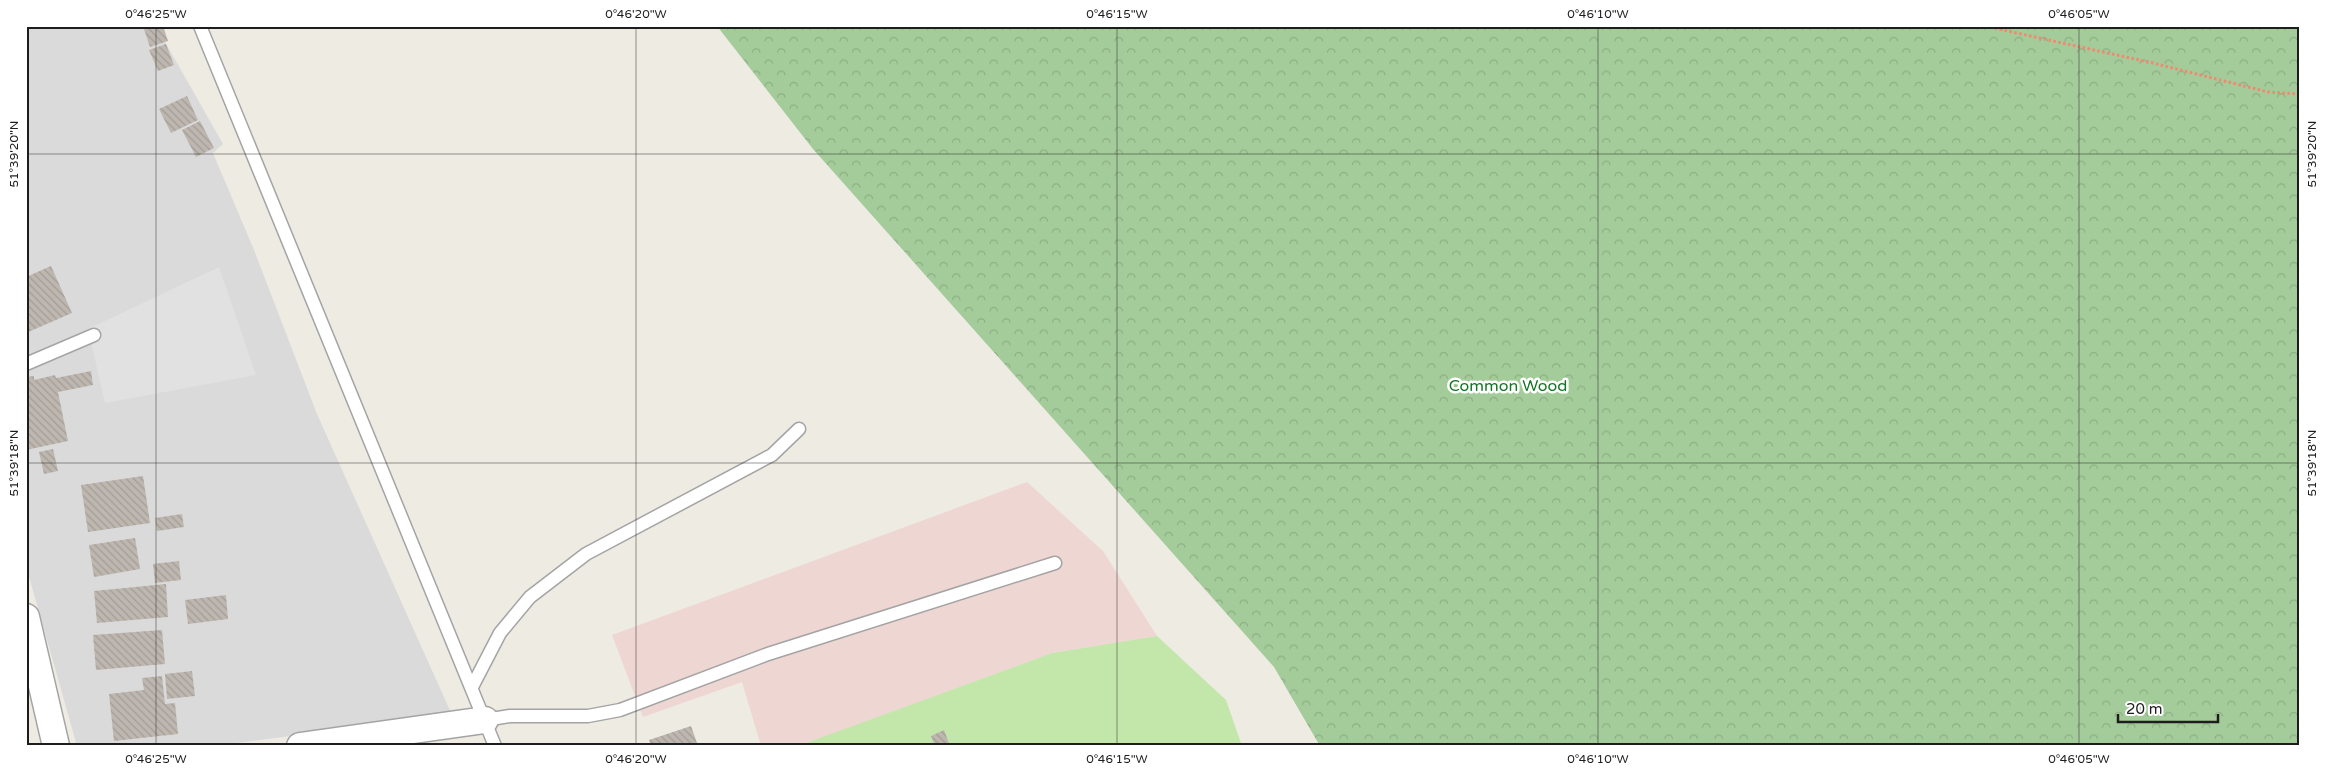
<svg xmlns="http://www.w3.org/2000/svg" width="2326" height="772" font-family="'Varela Round',sans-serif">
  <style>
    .residential { fill: #dbdada }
    .commercial { fill: #eed6d3 }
    .grass { fill: #c3e6ab }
    .forest { fill: url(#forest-crowns) }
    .parking { fill: #e1e1e1 }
    .building { fill: url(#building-back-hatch) }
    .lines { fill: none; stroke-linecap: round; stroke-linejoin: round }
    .service-casing { stroke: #a4a4a4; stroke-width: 15 }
    .minor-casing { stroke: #a4a4a4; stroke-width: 29 }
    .path { stroke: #f3876f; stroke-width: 3; stroke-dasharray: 2.5 2.5; stroke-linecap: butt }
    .service { stroke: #fff; stroke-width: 12 }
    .minor { stroke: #fff; stroke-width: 26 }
    .ticks { fill: none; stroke: #1d1d1d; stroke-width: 1; stroke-opacity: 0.45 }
    .labels { text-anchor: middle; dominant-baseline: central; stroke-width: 5; stroke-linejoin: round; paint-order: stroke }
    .park-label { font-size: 16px; fill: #117521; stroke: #fff }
    .neatline { fill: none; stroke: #1d1d1d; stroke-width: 2 }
    .ticks-label { font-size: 12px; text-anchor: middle; fill: #1d1d1d }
  </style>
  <defs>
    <pattern id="forest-crowns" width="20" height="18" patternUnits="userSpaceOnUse" patternTransform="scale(1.25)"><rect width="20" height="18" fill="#a4cb9a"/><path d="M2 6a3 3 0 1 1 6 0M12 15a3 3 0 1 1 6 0" fill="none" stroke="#8dae84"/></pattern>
    <pattern id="building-back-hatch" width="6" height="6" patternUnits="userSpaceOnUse" patternTransform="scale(1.25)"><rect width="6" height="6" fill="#beb7b0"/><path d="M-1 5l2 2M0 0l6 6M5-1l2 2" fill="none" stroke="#a39d97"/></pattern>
  </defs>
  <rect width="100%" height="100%" fill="#eeebe3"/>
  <!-- residential -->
  <path class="residential" d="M26 26H156L223 144 213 153 254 250 317 414 452 715 213 746H77L26 566Z"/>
  <!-- commercial -->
  <path class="commercial" d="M1027 482 1103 551 1157 636 1052 653 799 746H761L742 682 643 717 612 635Z"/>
  <!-- grass -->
  <path class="grass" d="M1157 636 1226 700 1242 746H798L1052 653Z"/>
  <!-- forest -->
  <path class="forest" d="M717 26H2300V746H1320L1274 667 813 149Z"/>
  <!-- parking -->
  <path class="parking" d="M219 267 256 375 105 403 88 329Z"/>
  <!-- building -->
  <path class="building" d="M143 26H163L168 41 150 47Z
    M166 44 174 65 158 71 149 50Z
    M187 96 198 120 171 133 159 109Z
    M200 121 214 148 196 157 182 130Z
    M51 266 72 313 26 333V277Z
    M91 371 93 385 58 392 68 441 26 450V377L34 376V380L55 375 56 378Z
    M53 449 58 471 44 474 39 452Z
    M143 476 150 523 88 532 81 485Z
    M182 514 184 527 157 531 155 518Z
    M135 538 140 569 94 577 89 545Z
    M179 561 181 580 155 583 153 564Z
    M166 584 168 617 97 623 94 591Z
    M226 595 228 619 188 624 185 600Z
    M162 630 165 664 96 670 93 635Z
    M192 671 195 696 167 699 165 674Z
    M162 676 165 704 175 703 178 734 114 741 109 694 144 690 142 678Z
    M691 726 698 746H651L649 740Z
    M944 730 950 746H935L931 736Z"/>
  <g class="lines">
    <defs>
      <path id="service" d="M200 26 495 746
        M26 364 94 335
        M472 687 500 633 530 597 586 554 772 455 799 429
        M485 720 510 716H588L620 710 768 654 1055 563"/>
      <path id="minor" d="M26 617 56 746
        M300 746 485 720"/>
    </defs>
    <!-- service casing -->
    <use href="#service" class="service-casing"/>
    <!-- minor casing -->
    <use href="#minor" class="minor-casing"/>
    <!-- path -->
    <path class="path" d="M1985 26 2153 63 2268 92 2300 94"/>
    <!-- service -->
    <use href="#service" class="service"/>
    <!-- minor -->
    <use href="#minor" class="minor"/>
  </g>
  <!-- ticks -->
  <path class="ticks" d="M156 26V746M636 26V746M1117 26V746M1598 26V746M2079 26V746M26 154H2300M26 463H2300"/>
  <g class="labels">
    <!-- park labels -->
    <g class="park-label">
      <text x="1508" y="386">Common Wood</text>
    </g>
  </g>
  <!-- border -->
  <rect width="2326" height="772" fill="none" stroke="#ffffff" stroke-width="55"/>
  <!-- scale -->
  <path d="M2118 714v8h100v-8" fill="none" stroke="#1d1d1d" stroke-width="2.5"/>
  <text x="2126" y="714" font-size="15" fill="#1d1d1d" stroke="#ffffff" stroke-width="4" paint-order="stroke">20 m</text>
  <rect x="28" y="28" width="2270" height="716" class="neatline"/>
  <g class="ticks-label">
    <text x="156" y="18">0°46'25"W</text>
    <text x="636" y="18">0°46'20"W</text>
    <text x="1117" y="18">0°46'15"W</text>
    <text x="1598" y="18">0°46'10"W</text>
    <text x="2079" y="18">0°46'05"W</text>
    <text transform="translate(14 154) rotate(-90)" y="4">51°39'20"N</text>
    <text transform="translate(2312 154) rotate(-90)" y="4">51°39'20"N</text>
    <text transform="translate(14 463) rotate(-90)" y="4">51°39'18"N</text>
    <text transform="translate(2312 463) rotate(-90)" y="4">51°39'18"N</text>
    <text x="156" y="763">0°46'25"W</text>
    <text x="636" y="763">0°46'20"W</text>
    <text x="1117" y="763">0°46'15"W</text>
    <text x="1598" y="763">0°46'10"W</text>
    <text x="2079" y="763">0°46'05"W</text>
  </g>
</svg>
